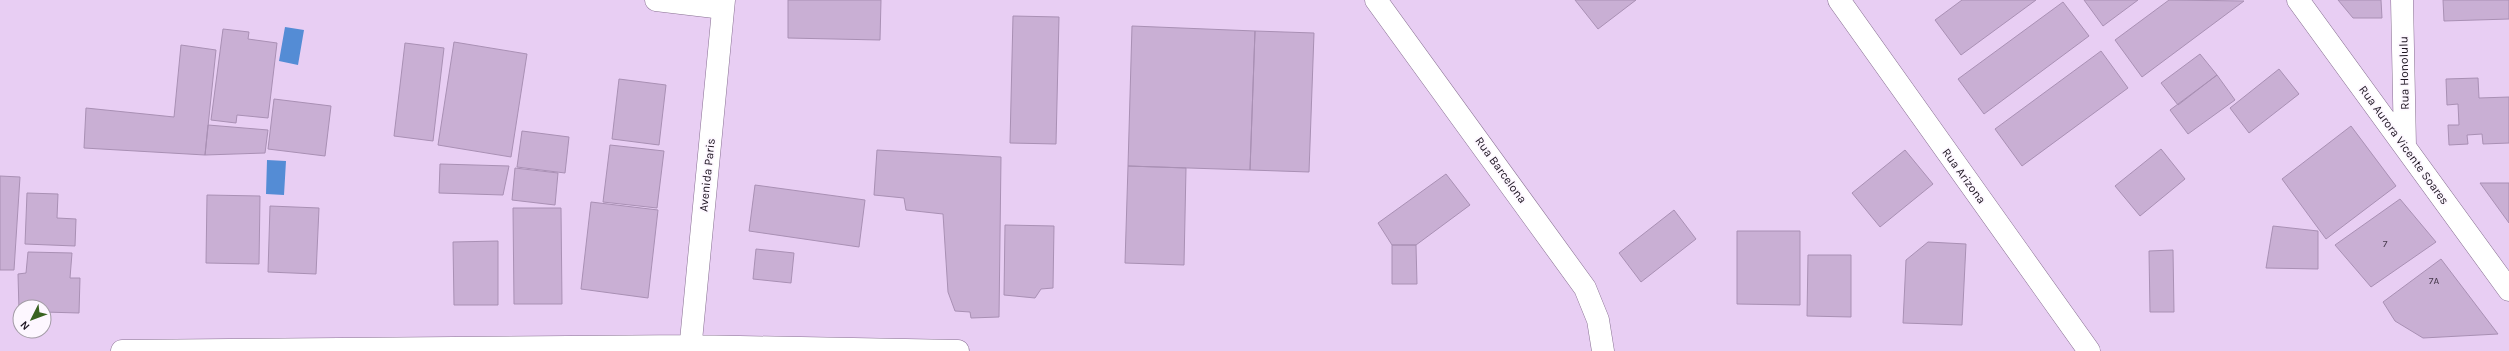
<svg xmlns="http://www.w3.org/2000/svg" width="2509" height="351" font-family="Karla,sans-serif">
  <style>
    .water { fill: #548cd5 }
    .building { fill: #c9afd4; stroke: #a990b4 }
    .lines { fill: none; stroke-linecap: round; stroke-linejoin: round }
    .minor-casing { stroke: #876f91; stroke-width: 23 }
    .minor { stroke: #fff; stroke-width: 22 }
    .labels { text-anchor: middle; dominant-baseline: central; stroke-width: 3.5; stroke-linejoin: round; paint-order: stroke }
    .number-label { font-size: 10px; fill: #483b4e }
    .street-label { font-size: 12px; fill: #1d1421; stroke: #fdf7ff }
  </style>
  <rect width="100%" height="100%" fill="#e8cef3"/>
  <!-- water -->
  <path class="water" d="M285 27 304 30 298 65 279 61Z
    M267 160 286 161 284 195 266 194Z"/>
  <!-- building -->
  <path class="building" d="M788 0H881L880 40 788 38Z
    M1575 0H1636L1598 29Z
    M1962 0H2036L1961 55 1935 20Z
    M2084 0H2138L2103 26Z
    M2169 0 2244 1 2142 77 2115 40Z
    M2338 0H2381L2382 18H2353Z
    M2443 0H2509V19L2444 21Z
    M2063 2 2089 36 1984 114 1958 79Z
    M1013 16 1059 17 1056 144 1010 143Z
    M1132 26 1255 31 1250 170 1128 166Z
    M223 29 249 32 248 39 277 43 268 118 237 115 236 123 211 120Z
    M1255 31 1314 33 1309 172 1250 170Z
    M454 42 527 54 511 157 438 145Z
    M405 43 444 48 433 141 394 136Z
    M181 45 216 50 205 155 84 148 86 108 174 117Z
    M2101 51 2128 88 2022 166 1995 129Z
    M2200 54 2217 75 2178 105 2161 83Z
    M2279 69 2299 94 2249 133 2230 108Z
    M2217 75 2235 100 2188 134 2170 110Z
    M2478 78 2479 98 2509 97V143L2483 144 2482 134 2467 135 2468 144 2449 145 2448 125H2459L2458 104 2447 105 2446 79Z
    M619 79 666 85 659 145 612 139Z
    M274 99 331 106 325 156 268 149Z
    M208 125 268 130 265 153 205 155Z
    M2351 126 2396 186 2326 239 2282 179Z
    M522 131 569 137 565 173 517 167Z
    M610 145 664 151 657 208 603 202Z
    M2161 149 2185 179 2140 216 2115 186Z
    M877 150 1001 157 999 317 971 318 970 312 955 311 948 292 943 214 906 210 904 198 874 195Z
    M1905 150 1933 184 1880 227 1852 193Z
    M440 164 509 166 503 195 439 193Z
    M1128 166 1186 168 1184 265 1125 263Z
    M515 168 558 173 555 205 512 200Z
    M1446 174 1470 205 1416 245H1392L1378 223Z
    M0 176 20 177 14 270H0Z
    M2480 183H2509V223Z
    M755 185 865 200 859 247 749 231Z
    M27 193 58 194 57 218 76 219 75 246 25 244Z
    M207 195 260 196 259 264 206 263Z
    M2400 199 2436 242 2371 287 2335 245Z
    M591 202 658 210 648 298 581 289Z
    M270 206 319 208 316 274 268 272Z
    M513 208H561L562 304H514Z
    M1674 210 1696 239 1641 282 1619 253Z
    M1005 225 1054 226 1053 288 1041 289 1035 298 1004 295Z
    M2273 226 2318 231V269L2266 268Z
    M1737 231H1800V305L1737 304Z
    M498 241V305H454L453 242Z
    M1928 242 1966 244 1962 325 1903 323 1906 260Z
    M1392 245H1416L1417 284H1392Z
    M756 249 794 253 791 283 753 279Z
    M2173 250 2174 312H2150L2149 251Z
    M28 252 72 253 70 278H80L79 313 44 312V307H20L19 311 18 274 26 273Z
    M1808 255H1851V317L1807 316Z
    M2441 259 2498 334 2423 338 2395 321 2383 302Z"/>
  <g class="lines">
    <defs>
      <path id="minor" d="M656 0 723 8
        M1376 0 1585 288 1598 320 1603 351
        M1839 0 2089 351
        M2298 0 2509 290
        M2402 0 2405 146
        M122 351 690 346 958 351
        M690 351 724 0"/>
    </defs>
    <!-- minor casing -->
    <use href="#minor" class="minor-casing"/>
    <!-- minor -->
    <use href="#minor" class="minor"/>
  </g>
  <g class="labels">
    <!-- number labels -->
    <g class="number-label">
      <text x="2385" y="244">7</text>
      <text x="2434" y="281">7A</text>
    </g>
    <!-- street labels -->
    <g class="street-label">
      <text transform="translate(2404 73) rotate(-91)">Rua Honolulu</text>
      <text transform="translate(2404 145) rotate(54)">Rua Aurora Vicente Soares</text>
      <text transform="translate(1501 170) rotate(54)">Rua Barcelona</text>
      <text transform="translate(707 175) rotate(-84)">Avenida Paris</text>
      <text transform="translate(1964 176) rotate(54)">Rua Arizona</text>
    </g>
  </g>
  <!-- north arrow -->
  <g transform="translate(32 319) rotate(228)"><circle r="19" fill="#fdf7ff" stroke="#a39ca6"/>
  <path d="M0-3L7 15L0 10L-7 15Z" fill="#396320"/>
  <text y="-6" font-size="11" font-weight="bold" text-anchor="middle" fill="#1d1421">N</text>
  </g>
</svg>
